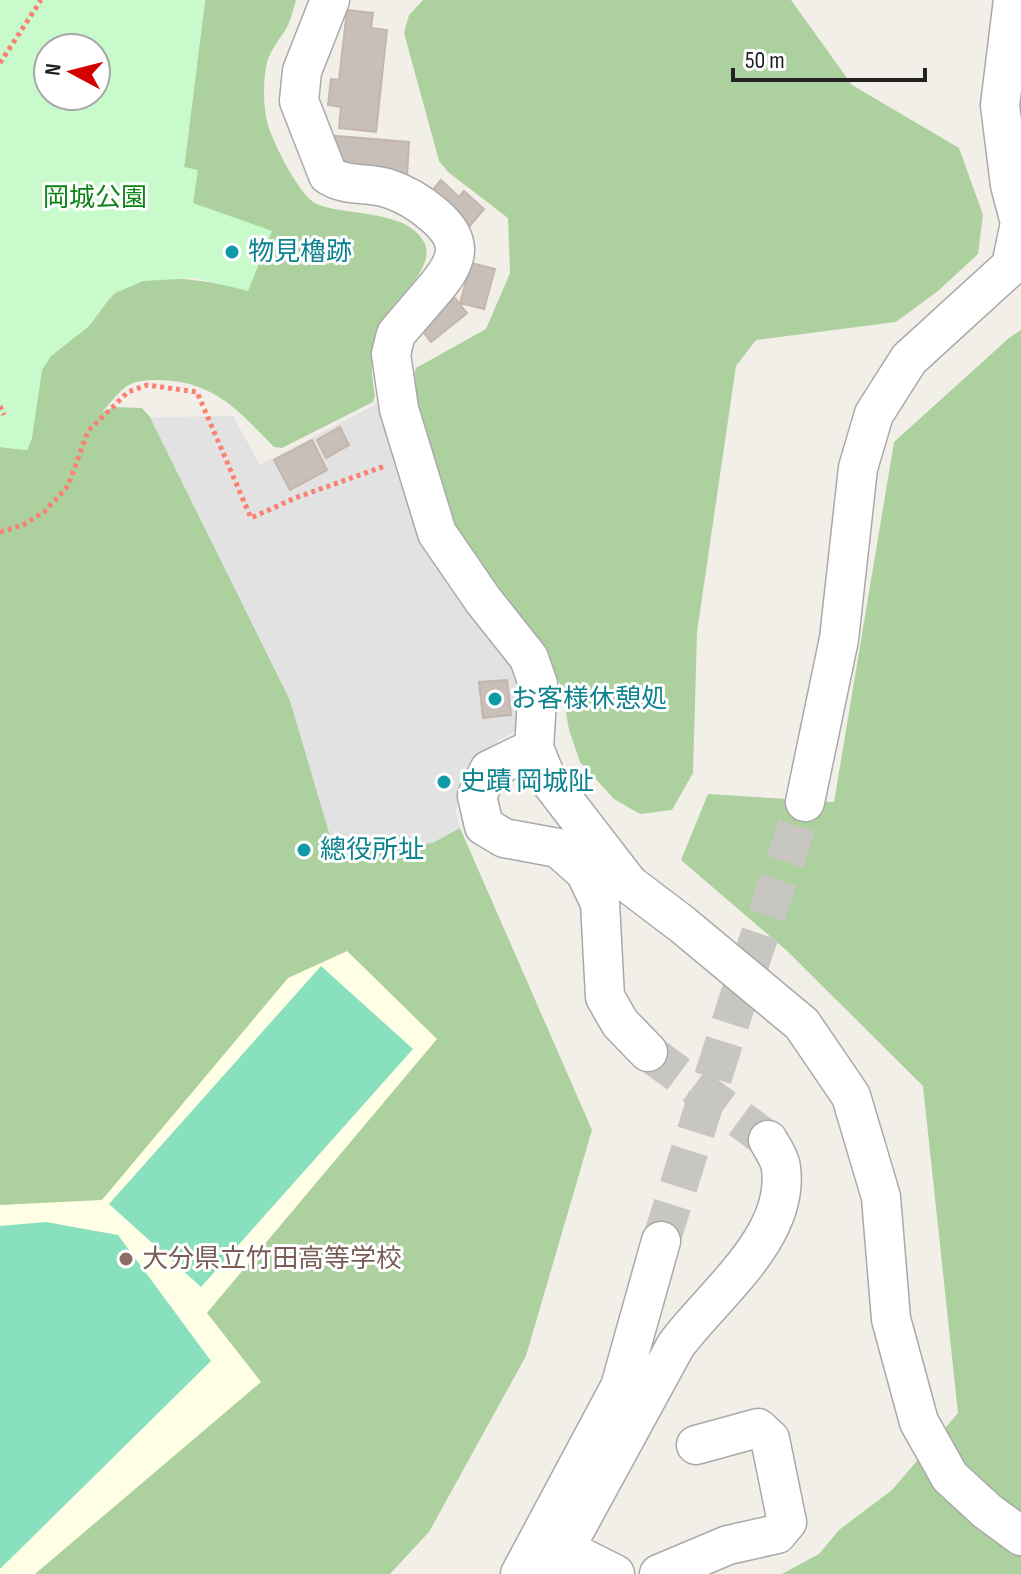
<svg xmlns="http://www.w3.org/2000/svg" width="1021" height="1574" font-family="'Sofia Sans Condensed','Noto Sans JP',sans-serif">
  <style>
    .education { fill: #ffffe5 }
    .forest { fill: #add19e }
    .park { fill: #c8facc; fill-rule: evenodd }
    .pitch { fill: #88e0be }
    .parking { fill: #e2e2e2 }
    .building { fill: #c7bfb8; stroke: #c4b6ab; stroke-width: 2 }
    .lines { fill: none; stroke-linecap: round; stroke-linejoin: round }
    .minor-tunnel { stroke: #c8c6c1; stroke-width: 38; stroke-dasharray: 38 19; stroke-linecap: butt }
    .minor-casing { stroke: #a9a9a9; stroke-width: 41 }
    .path { stroke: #fa8072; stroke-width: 5; stroke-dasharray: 4 4; stroke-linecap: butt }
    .minor { stroke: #fff; stroke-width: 38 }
    .culture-dot { fill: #0f9aa8; stroke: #fff; stroke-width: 3 }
    .education-dot { fill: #8d6e63; stroke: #fff; stroke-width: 3 }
    .labels { text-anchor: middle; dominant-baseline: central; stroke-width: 6; stroke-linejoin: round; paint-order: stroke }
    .park-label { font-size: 26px; fill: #0c8416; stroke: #fff }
    .culture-label { font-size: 26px; fill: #0d838f; stroke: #fff; text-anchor: start }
    .education-label { font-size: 26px; fill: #785e54; stroke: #fff; text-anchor: start }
  </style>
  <rect width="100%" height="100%" fill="#f2efe9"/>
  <!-- education -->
  <path class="education" d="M348 951 437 1039 207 1312 262 1382 35 1574H0V1205L102 1199 288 978Z"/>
  <!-- forest -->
  <path class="forest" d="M205 0H296C293 10 291 20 286 29 279 40 268 53 266 67 263 85 263 110 269 128 275 146 300 197 317 204 344 216 407 209 424 242 439 270 386 304 378 330 370 351 371 375 375 396L373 402 282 448 274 447C239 411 214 381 159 380 149 380 138 380 129 385 119 390 110 404 102 412L114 407 142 408 150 417 290 700 335 852 374 836 400 835 420 844 432 843 460 828 592 1130 526 1356 429 1532 390 1574H35L261 1382 207 1313 437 1039 347 951 288 978 102 1200 0 1205V447L27 450C38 425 33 397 41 371 47 353 70 341 85 329 96 320 101 306 112 296 143 266 211 282 248 290L193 203 184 168Z
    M423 0H791L852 85 959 148 983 215 978 254 938 291 896 322 756 340 736 366 697 632 693 773 672 810 640 814 614 799 580 762 569 730 562 689 544 645 499 594 451 532 410 388 416 368 486 329 510 273 508 218 448 172 439 161 404 33 409 15Z
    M1021 330V1574H782L819 1554 839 1530 892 1490 958 1413 923 1086 786 950 681 860 708 794 834 802 894 442 1009 338Z"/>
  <!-- park -->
  <path class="park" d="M0 0H205L184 167 198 170 193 203 272 231 248 291 196 278 143 281 113 294 89 326 51 356 42 370 32 438 27 450 0 447ZM48 48H96V96H48Z"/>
  <!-- pitch -->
  <path class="pitch" d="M321 966 413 1049 201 1287 109 1204Z
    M46 1222 118 1235 211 1361 0 1569V1226Z"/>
  <!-- parking -->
  <path class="parking" d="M382 401 520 673 519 728 476 756 461 774 456 813 460 828 432 843 420 844 400 835 374 836 335 852 290 700 150 417 233 416 260 465Z"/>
  <!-- building -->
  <path class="building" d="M347 10 373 13 371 28 387 30 376 132 339 128 341 107 328 105 331 79 339 80Z
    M325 135 409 142 407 176 343 171Z
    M441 180 459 197 464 191 484 209 469 227 430 193Z
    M471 263 495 269 484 309 460 303Z
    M455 298 467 313 431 342 419 326Z
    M340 427 349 445 326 458 317 440Z
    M312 440 327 470 290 490 274 460Z
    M507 680 511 715 483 718 479 682Z"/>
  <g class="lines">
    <!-- minor-tunnel -->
    <path class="minor-tunnel" d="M648 1052 768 1140
      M661 1241 737 1002 805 802"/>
    <defs>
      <path id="minor" d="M330 0 302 71 299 101 328 175C346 187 366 182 387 188 406 194 419 202 434 215 467 243 457 263 432 292 420 306 408 320 396 334L391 354 399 409 437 533 483 600 529 658 538 684 534 748 545 775 629 884 683 925 802 1024 851 1096 881 1197 891 1319 919 1422 950 1477 987 1511 1021 1536
        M534 748 489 770 477 796 484 826 504 838 558 848 585 872 600 903 605 997 620 1023 648 1052
        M805 802 839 639 858 468 874 414 909 359 1011 266 1020 223 1010 185 1000 105 1013 0
        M565 1549 615 1574
        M520 1574 620 1387 661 1241
        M551 1574 676 1345C714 1294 790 1237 781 1168 780 1159 773 1149 768 1140
        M659 1574 728 1545 777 1534 787 1522 770 1439 758 1428 696 1445"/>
    </defs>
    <!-- minor casing -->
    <use href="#minor" class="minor-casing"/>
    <!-- path -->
    <path class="path" d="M0 63 41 0
      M0 406 4 415
      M0 532 23 525 44 512 68 486 88 431 128 392 147 385 197 392 251 518 295 498 385 466"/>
    <!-- minor -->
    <use href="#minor" class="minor"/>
  </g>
  <!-- markers -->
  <g class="culture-dot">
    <circle cx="232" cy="252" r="8"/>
    <circle cx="495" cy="699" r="8"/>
    <circle cx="444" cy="782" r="8"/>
    <circle cx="304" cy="850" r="8"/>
  </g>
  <circle class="education-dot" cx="126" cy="1259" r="8"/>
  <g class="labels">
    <!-- park labels -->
    <g class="park-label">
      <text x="95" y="198">岡城公園</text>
    </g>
    <!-- culture labels -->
    <g class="culture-label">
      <text x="248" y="252">物見櫓跡</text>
      <text x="511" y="699">お客様休憩処</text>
      <text x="460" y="782">史蹟 岡城阯</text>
      <text x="320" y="850">總役所址</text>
    </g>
    <!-- education labels -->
    <g class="education-label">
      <text x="142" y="1259">大分県立竹田高等学校</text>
    </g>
  </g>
  <!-- north arrow -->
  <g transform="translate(72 72) rotate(277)"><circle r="38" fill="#ffffff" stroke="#a7a7a7" stroke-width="2"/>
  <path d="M0-6L14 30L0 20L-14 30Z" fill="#d40000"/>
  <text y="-12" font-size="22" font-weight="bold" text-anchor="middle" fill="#222222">N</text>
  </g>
  <!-- scale -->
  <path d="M733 68v12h192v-12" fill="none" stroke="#222222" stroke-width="4"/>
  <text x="745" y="68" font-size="24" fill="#222222" stroke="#ffffff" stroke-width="6" paint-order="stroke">50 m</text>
</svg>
